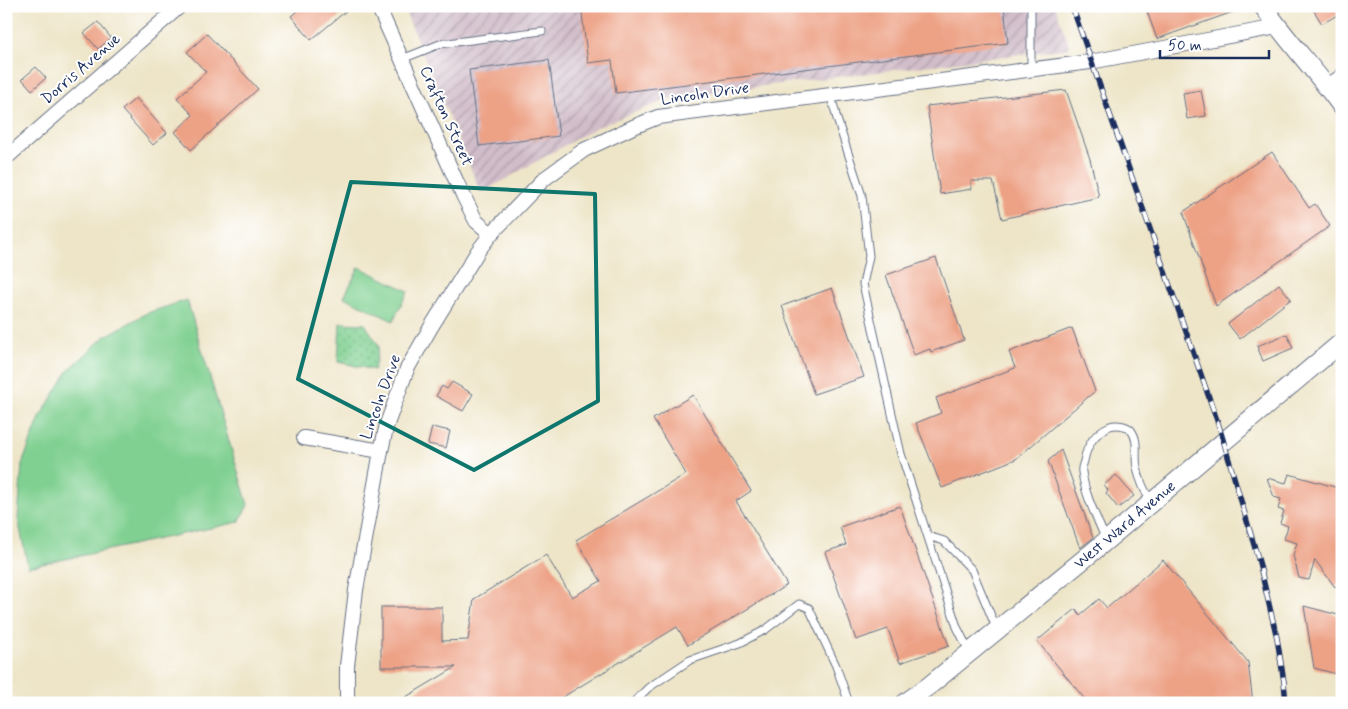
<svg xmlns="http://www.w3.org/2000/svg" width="1348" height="709" font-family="Mynerve,sans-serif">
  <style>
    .industrial { fill: url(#industrial-furrows) }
    .green { fill: #80d091; stroke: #4e8078 }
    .park { fill: url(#park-dots); stroke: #4e8078 }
    .building { fill: #eda185 }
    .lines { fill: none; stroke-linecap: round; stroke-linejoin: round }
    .service-casing { stroke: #656f83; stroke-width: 9 }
    .minor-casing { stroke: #656f83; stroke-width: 16 }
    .tertiary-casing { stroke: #656f83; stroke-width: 20 }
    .service { stroke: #fff; stroke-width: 7 }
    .minor { stroke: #fff; stroke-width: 14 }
    .tertiary { stroke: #fff; stroke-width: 18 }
    .rail-casing { stroke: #1b2f5e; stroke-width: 5.5 }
    .rail { stroke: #fff; stroke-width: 4; stroke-dasharray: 11; stroke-linecap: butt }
    .marked { fill: none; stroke: #0f766e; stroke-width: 4; stroke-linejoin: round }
    .labels { text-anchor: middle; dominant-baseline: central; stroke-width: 4; stroke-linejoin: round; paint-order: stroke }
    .street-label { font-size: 16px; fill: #1b2f5e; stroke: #fff }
  </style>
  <defs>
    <pattern id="industrial-furrows" width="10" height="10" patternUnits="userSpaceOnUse" patternTransform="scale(1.25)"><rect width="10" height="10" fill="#d1bdc9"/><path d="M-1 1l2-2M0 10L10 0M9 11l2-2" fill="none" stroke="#a99aa6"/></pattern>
    <pattern id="park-dots" width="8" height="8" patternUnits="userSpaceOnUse" patternTransform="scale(1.25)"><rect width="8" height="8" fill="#80d091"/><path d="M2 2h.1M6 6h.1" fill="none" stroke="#68a97a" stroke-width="1.8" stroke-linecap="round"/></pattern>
  </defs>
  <rect width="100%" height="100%" fill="#fff"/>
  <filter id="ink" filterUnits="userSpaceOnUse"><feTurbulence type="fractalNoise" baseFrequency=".02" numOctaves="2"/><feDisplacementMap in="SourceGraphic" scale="10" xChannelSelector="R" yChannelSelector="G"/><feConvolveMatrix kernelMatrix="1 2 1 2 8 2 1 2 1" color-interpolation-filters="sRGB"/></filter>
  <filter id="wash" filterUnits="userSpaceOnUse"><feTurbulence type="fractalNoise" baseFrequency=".0096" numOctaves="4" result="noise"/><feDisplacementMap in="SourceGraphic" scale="20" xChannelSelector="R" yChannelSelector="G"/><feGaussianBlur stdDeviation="1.12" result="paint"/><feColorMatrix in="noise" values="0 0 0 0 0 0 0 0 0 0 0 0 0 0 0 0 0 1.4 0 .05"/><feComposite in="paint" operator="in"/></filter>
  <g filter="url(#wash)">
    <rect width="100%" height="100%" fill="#eee5c8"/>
    <!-- industrial -->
    <path class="industrial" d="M403 6H1055L1070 48 674 97 597 127 481 193Z"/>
    <!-- green -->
    <path class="green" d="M359 267 408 291 393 321 344 297Z
      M187 300 248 505 239 522 28 567 18 519 22 464 41 415 68 371 104 337 147 313Z"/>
    <!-- park -->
    <path class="park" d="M340 323 365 324 379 346 374 370 338 362Z"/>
    <g id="blocks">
      <!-- building -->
      <path class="building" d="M303 6H352L311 40 291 16Z
        M581 6H1004L1008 43 616 93 612 60 588 63Z
        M1145 6H1243L1244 8 1157 39Z
        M1311 6H1334L1339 14 1322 24Z
        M98 22 111 38 98 49 84 33Z
        M207 34 258 89 191 150 175 132 193 115 177 98 206 72 187 52Z
        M549 60 559 136 479 146 469 70Z
        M36 67 46 78 32 90 22 79Z
        M1066 90 1090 159 1099 197 1002 219 993 181H971L972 189 940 194 927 106Z
        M1201 90 1206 116 1187 119 1183 93Z
        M136 98 167 133 153 145 122 110Z
        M1272 152 1309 208 1315 204 1330 226 1216 306 1183 212Z
        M936 258 964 340 931 352 930 349 914 355 886 275Z
        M1279 284 1291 299 1240 339 1228 324Z
        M832 288 864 377 814 394 782 306Z
        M1072 328 1095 391 1016 459 942 488 916 423 941 413 936 398 1015 368 1009 352Z
        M1287 334 1293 348 1263 361 1257 346Z
        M452 382 473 394 463 411 436 396 442 386 447 389Z
        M693 395 751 491 736 501 787 585 688 645 677 627 553 703H396L456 667H381V607H442V641L468 640 474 599 546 555 572 597 601 581 576 540 686 474 653 419Z
        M432 427 450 431 446 448 428 444Z
        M1061 450 1093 538 1080 548 1048 461Z
        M1289 474 1342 489V582L1335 587 1315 560 1309 580 1299 578 1293 555 1297 543 1284 539 1288 526 1280 523 1284 511 1278 509 1281 499 1274 497 1267 478 1286 483Z
        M1116 475 1134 496 1118 508 1106 493 1108 490 1104 485Z
        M900 506 949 646 900 663 888 629 856 640 825 552 846 545 840 527Z
        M1163 560 1248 662 1253 703H1088L1037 641 1076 609 1080 615 1099 599 1107 608Z
        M1304 606 1342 616V653L1336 674 1314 668Z"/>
    </g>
  </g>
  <g filter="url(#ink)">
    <use href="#blocks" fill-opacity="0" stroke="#656f83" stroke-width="1"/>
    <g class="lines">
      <defs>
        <path id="service" d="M1031 6V69
          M402 59 440 44 542 31
          M831 95 837 119 862 196 869 256 863 284 901 454 957 627 970 653
          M928 536 944 541 972 570 997 630
          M1106 540C1097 518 1085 496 1082 472 1081 468 1083 465 1084 461 1087 445 1094 433 1110 426 1116 424 1126 425 1131 430 1140 442 1134 456 1137 467 1139 480 1145 491 1151 502
          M633 703 648 688 690 660 740 643 765 630 799 604 809 608 836 666 849 703"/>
        <path id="minor" d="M378 6 458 185 476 221 491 234
          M1327 87 1342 76
          M6 158 180 6
          M304 438 381 451
          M349 703 347 696V666L356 590 381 451 387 424 407 369 431 327 478 251 491 234 544 179 584 150 633 127 658 117 1090 62 1277 27"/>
        <path id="tertiary" d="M1263 6C1287 41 1317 72 1342 107
          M905 703 930 685 1095 550 1342 342"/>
      </defs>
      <!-- service casing -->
      <use href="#service" class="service-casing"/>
      <!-- minor casing -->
      <use href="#minor" class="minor-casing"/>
      <!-- tertiary casing -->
      <use href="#tertiary" class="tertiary-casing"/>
      <!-- service -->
      <use href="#service" class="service"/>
      <!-- minor -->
      <use href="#minor" class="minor"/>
      <!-- tertiary -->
      <use href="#tertiary" class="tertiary"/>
      <defs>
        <path id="rail" d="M1072 6 1219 426 1259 562 1277 638 1284 682 1286 703"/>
      </defs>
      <!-- rail casing -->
      <use href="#rail" class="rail-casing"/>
      <!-- rail -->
      <use href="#rail" class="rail"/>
    </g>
  </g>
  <!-- marked area -->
  <path class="marked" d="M351 182 595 194 598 401 474 470 298 379Z"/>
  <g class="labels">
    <!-- street labels -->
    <g class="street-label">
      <text transform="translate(81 69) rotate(-41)">Dorris Avenue</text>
      <text transform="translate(705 94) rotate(-8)">Lincoln Drive</text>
      <text transform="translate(446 116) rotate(66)">Crafton Street</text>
      <text transform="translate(381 397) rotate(-70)">Lincoln Drive</text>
      <text transform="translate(1125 525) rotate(-40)">West Ward Avenue</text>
    </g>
  </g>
  <!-- margin -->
  <rect width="1348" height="709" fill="none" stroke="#fff" stroke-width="25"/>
  <!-- scale -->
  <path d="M1160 50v8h109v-8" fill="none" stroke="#1b2f5e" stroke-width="2.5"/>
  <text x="1168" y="50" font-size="15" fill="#1b2f5e" stroke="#ffffff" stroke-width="4" paint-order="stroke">50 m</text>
</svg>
